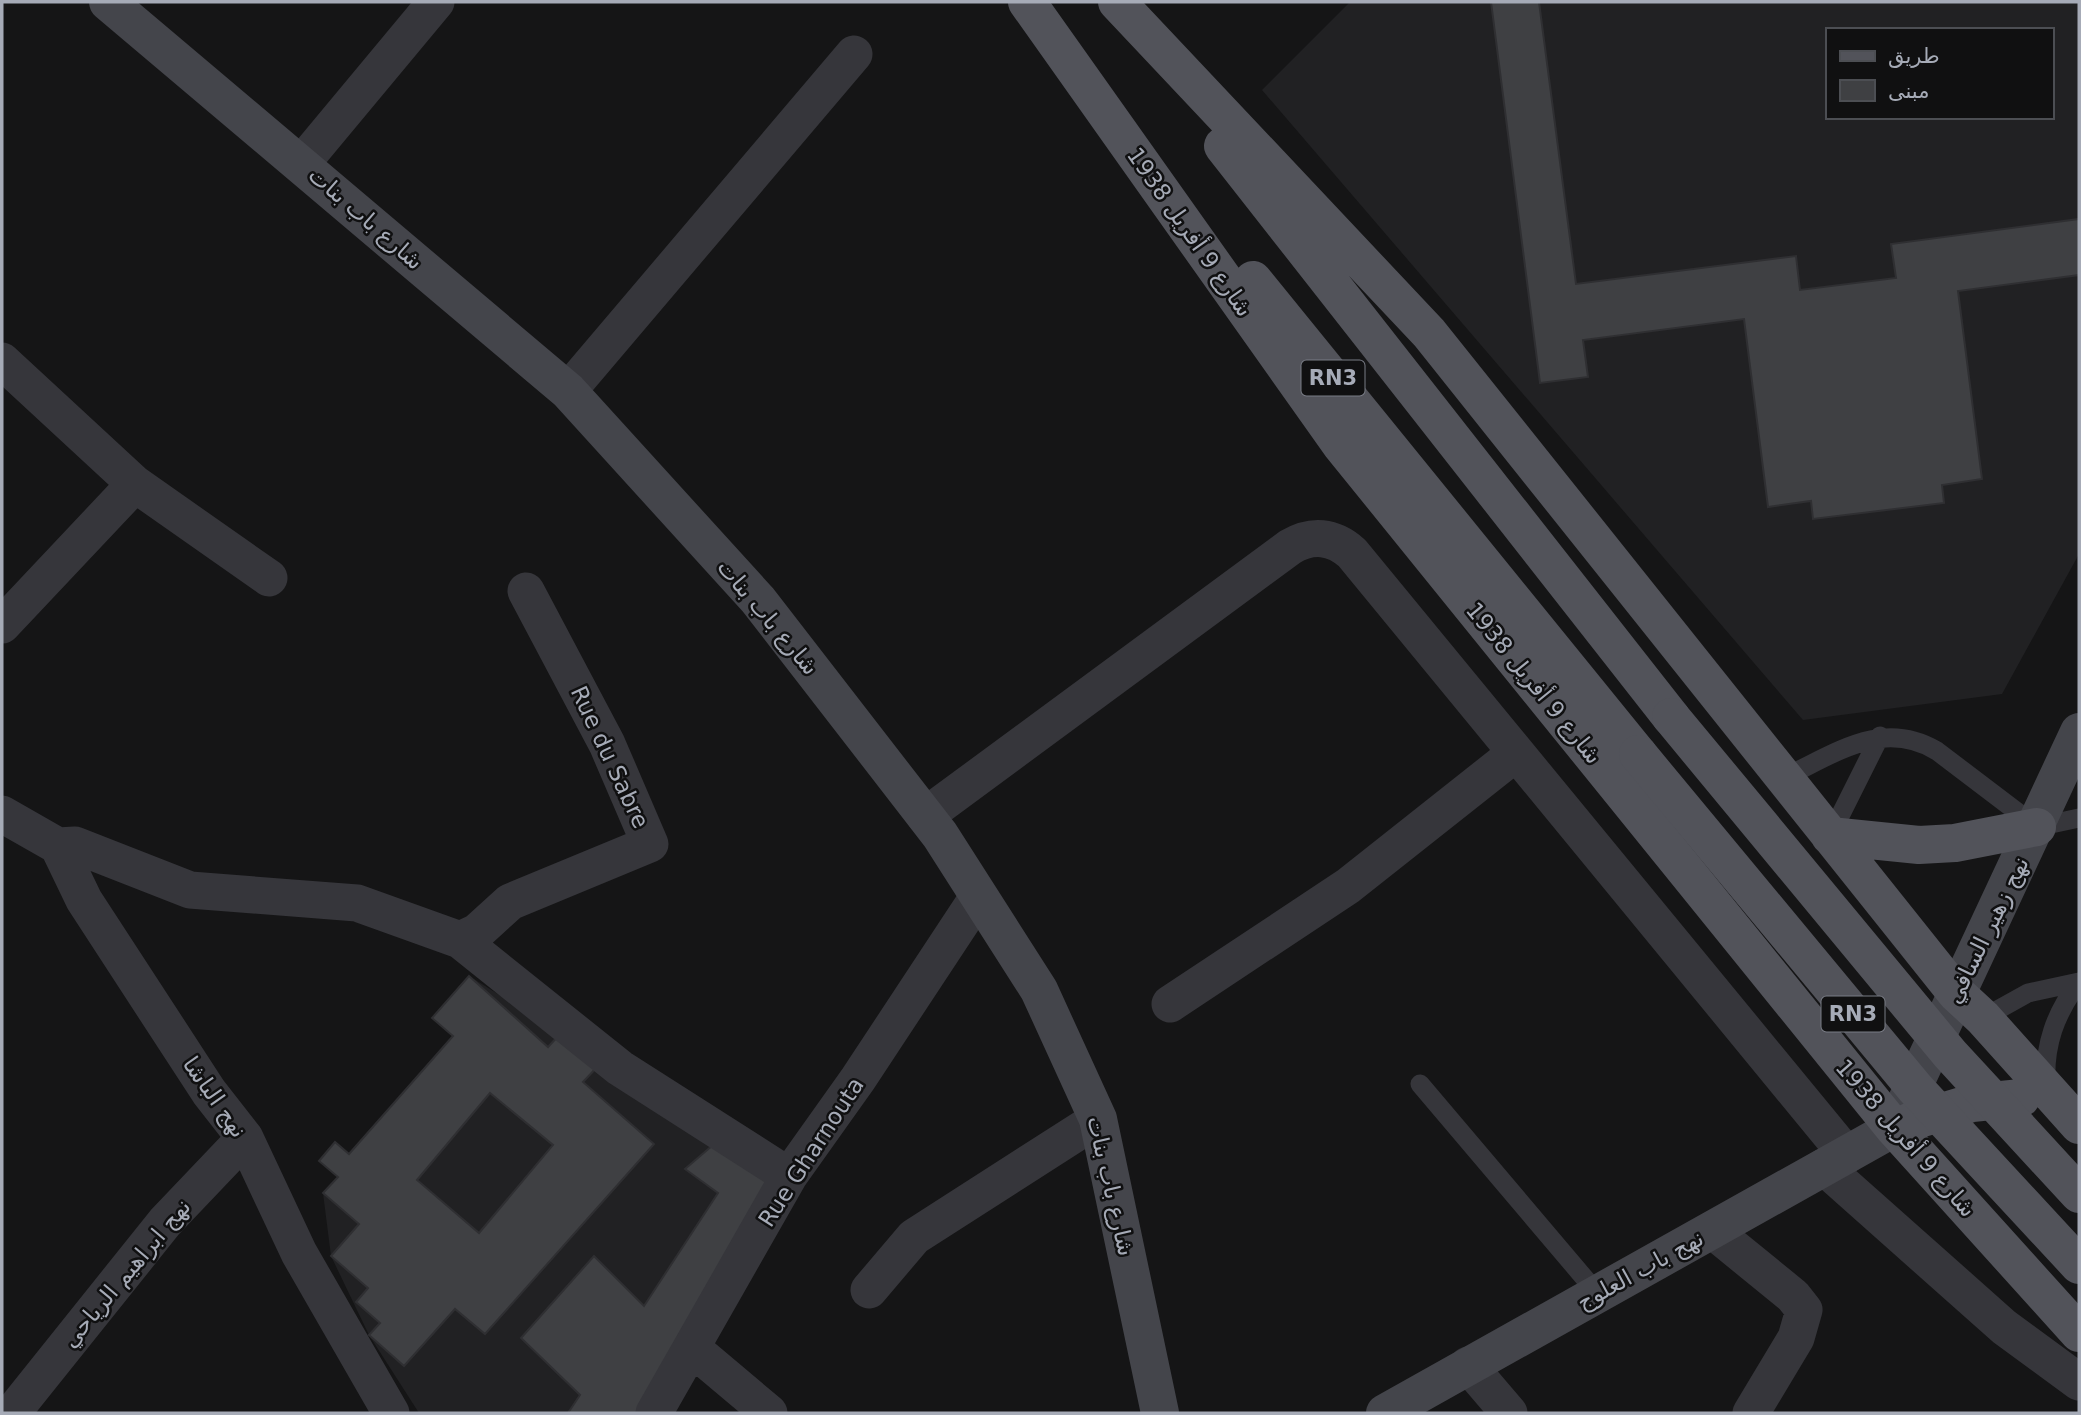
<svg xmlns="http://www.w3.org/2000/svg" width="2081" height="1415" font-family="'DejaVu Sans',Vazirmatn,sans-serif">
  <style>
    .built { fill: #212123; fill-rule: evenodd }
    .building { fill: #3f4043; stroke: #2f2f32; stroke-width: 2; fill-rule: evenodd }
    .lines { fill: none; stroke-linecap: round; stroke-linejoin: round }
    .lane { stroke: #36363b; stroke-width: 19 }
    .street { stroke: #36363b; stroke-width: 37 }
    .secondary { stroke: #44454b; stroke-width: 38 }
    .primary { stroke: #52535a; stroke-width: 38 }
    .primary-bridge { stroke: #52535a; stroke-width: 38 }
    .labels { text-anchor: middle; dominant-baseline: central; stroke-width: 5; stroke-linejoin: round; paint-order: stroke }
    .shield { fill: #101011; stroke: #797c85; stroke-width: 2 }
    .shield-label { font-size: 21px; font-weight: bold; fill: #a6abb7 }
    .street-label { font-size: 23px; fill: #a6abb7; stroke: #101011 }
  </style>
  <rect width="100%" height="100%" fill="#151516"/>
  <!-- built -->
  <path class="built" d="M1350 2H2079V554L2002 694 1803 720 1262 90ZM1827 30H2051V117H1827Z
    M469 976 561 1033 777 1186 646 1413H419L369 1335 331 1256 323 1193 338 1177 319 1161 335 1142 349 1154 453 1037 432 1018Z"/>
  <!-- building -->
  <path class="building" d="M1491 2H1539L1576 284 1796 256 1800 290 1896 278 1891 244 2079 219V275L1958 291 1982 479 1942 485 1944 503 1813 519 1811 501 1768 507 1744 319 1583 340 1588 377 1540 383Z
    M469 976 548 1047 561 1033 599 1065 583 1082 654 1144 485 1334 455 1309 404 1366 369 1335 380 1323 356 1302 368 1288 331 1256 359 1224 323 1193 338 1177 319 1161 335 1142 349 1154 453 1036 432 1018ZM490 1093 553 1145 479 1233 417 1180Z
    M713 1145 777 1186 646 1413H568L580 1395 521 1338 594 1256 644 1306 718 1193 685 1169Z"/>
  <g class="lines">
    <!-- lane -->
    <path class="lane" d="M1783 778C1835 754 1882 718 1937 751L2037 827 2079 818
      M1830 836 1880 736
      M1983 1018 2028 993 2079 982
      M1420 1084 1598 1294
      M2046 1084C2044 1045 2055 1014 2079 982"/>
    <!-- street -->
    <path class="street" d="M302 163 436 2
      M2 361 135 484
      M568 391 854 54
      M2 625 135 484 269 578
      M2 814 58 846 84 900 209 1092 245 1138 299 1253 391 1413
      M925 816 1290 547C1312 534 1333 536 1352 553L1847 1155
      M58 846 75 845 190 890 357 903 460 940 620 1068 789 1176
      M460 940 477 932 510 902 650 844 607 744 526 591
      M1170 1004 1348 886 1516 753
      M1824 1167 2004 1327 2079 1382
      M1712 1230 1793 1296 1804 1310 1796 1338 1751 1413
      M869 1290 914 1237 1098 1119
      M693 1349 769 1413
      M1468 1365 1509 1413
      M12 1413 165 1222 245 1138
      M654 1413 789 1176 858 1079 978 897"/>
    <!-- secondary -->
    <path class="secondary" d="M108 2 568 391 758 600 940 835 1039 990 1098 1119 1160 1413
      M1385 1413 1894 1128 2079 732"/>
    <!-- primary -->
    <path class="primary" d="M1027 2 1341 445 1894 1128 2079 1333
      M1117 2 1429 333 1956 993 1983 1018 2079 1125
      M1223 146 1671 717
      M1253 280 1638 754
      M1830 836 1919 845 1955 843 2037 827
      M1909 1122 1972 1103 2021 1098"/>
    <!-- primary-bridge -->
    <path class="primary-bridge" d="M1671 717 1950 1054 2079 1194
      M1638 754 1915 1088 2079 1265"/>
  </g>
  <g class="labels">
    <!-- shield labels -->
    <g class="shield">
      <rect x="1301.5" y="360.5" width="63" height="35" rx="5"/>
      <rect x="1821.5" y="996.5" width="63" height="35" rx="5"/>
    </g>
    <g class="shield-label">
      <text x="1333" y="378">RN3</text>
      <text x="1853" y="1014">RN3</text>
    </g>
    <!-- street labels -->
    <g class="street-label">
      <text transform="translate(366 218) rotate(41)">شارع باب بنات</text>
      <text transform="translate(1190 232) rotate(55)">شارع 9 أفريل 1938</text>
      <text transform="translate(768 617) rotate(50)">شارع باب بنات</text>
      <text transform="translate(1534 683) rotate(51)">شارع 9 أفريل 1938</text>
      <text transform="translate(610 757) rotate(65)">Rue du Sabre</text>
      <text transform="translate(1987 930) rotate(-64)">نهج زهير السافي</text>
      <text transform="translate(215 1097) rotate(55)">نهج الباشا</text>
      <text transform="translate(1906 1138) rotate(49)">شارع 9 أفريل 1938</text>
      <text transform="translate(811 1152) rotate(-57)">Rue Gharnouta</text>
      <text transform="translate(1111 1186) rotate(77)">شارع باب بنات</text>
      <text transform="translate(1640 1270) rotate(-29)">نهج باب العلوج</text>
      <text transform="translate(126 1273) rotate(-50)">نهج ابراهيم الرياحي</text>
    </g>
  </g>
  <!-- border -->
  <rect width="2081" height="1415" fill="none" stroke="#a6abb7" stroke-width="7"/>
  <!-- legend -->
  <rect x="1826" y="28" width="228" height="91" fill="#101011" stroke="#4c4e53" stroke-width="2"/>
  <rect x="1840" y="51" width="35" height="10" fill="#52535a" stroke="#4c4e53" stroke-width="2"/>
  <text x="1888" y="63" font-size="21" fill="#a6abb7">طريق</text>
  <rect x="1840" y="80" width="35" height="21" fill="#3f4043" stroke="#4c4e53" stroke-width="2"/>
  <text x="1888" y="98" font-size="21" fill="#a6abb7">مبنى</text>
</svg>
